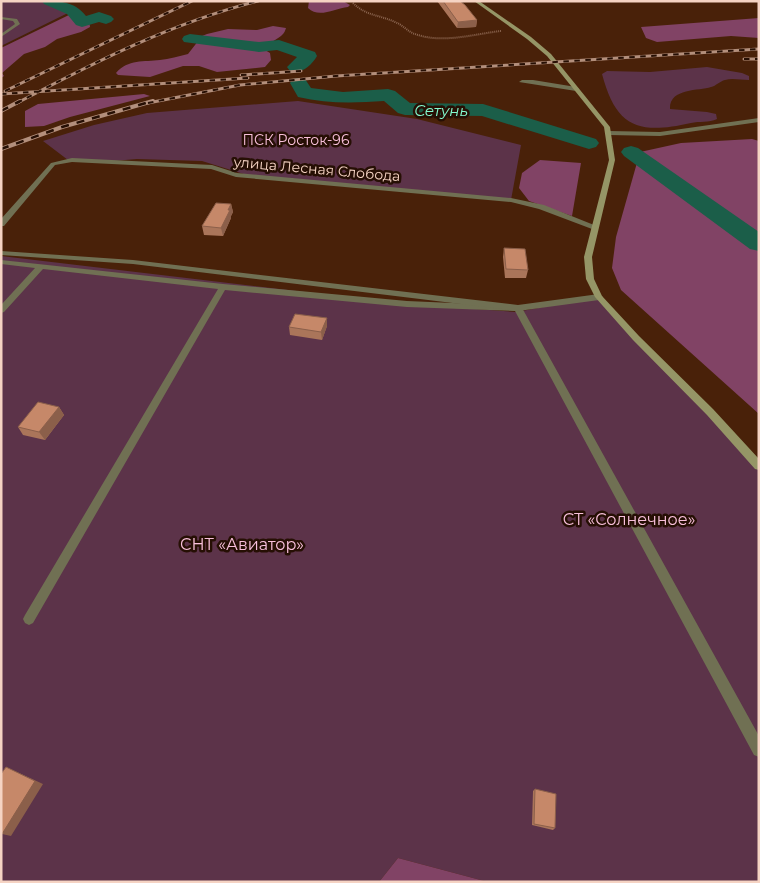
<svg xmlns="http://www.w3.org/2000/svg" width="760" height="883" font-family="Montserrat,sans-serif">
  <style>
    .green { fill: #5c3349 }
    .forest { fill: #814365 }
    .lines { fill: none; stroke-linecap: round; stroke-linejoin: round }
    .river { fill: #1b5e49; fill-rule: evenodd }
    .path { stroke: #8d6752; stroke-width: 2; stroke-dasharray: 1 1; stroke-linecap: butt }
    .service { fill: #707053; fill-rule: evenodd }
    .minor { fill: #707053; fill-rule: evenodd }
    .tertiary { fill: #707053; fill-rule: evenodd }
    .secondary { fill: #959566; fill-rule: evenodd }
    .rail-far1-casing { stroke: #b38f7c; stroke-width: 3 }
    .rail-casing { stroke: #b38f7c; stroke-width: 4 }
    .rail-far1 { stroke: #260f04; stroke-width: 2; stroke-dasharray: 5.5; stroke-linecap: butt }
    .rail { stroke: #260f04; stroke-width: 2.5; stroke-dasharray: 8; stroke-linecap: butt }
    .wall { fill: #aa755a }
    .shaded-wall { fill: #8b5f4a }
    .building { fill: #c68869; stroke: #8b5f4a }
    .labels { text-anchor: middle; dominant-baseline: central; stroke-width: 5; stroke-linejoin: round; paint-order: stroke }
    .far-park-label { font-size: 14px; fill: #f9c0dc; stroke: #260f04 }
    .far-street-label { font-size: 14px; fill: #f5d3c3; stroke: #260f04 }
    .far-water-label { font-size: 15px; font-style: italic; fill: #84fbd0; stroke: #260f04 }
    .park-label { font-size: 16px; fill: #f9c0dc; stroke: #260f04 }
  </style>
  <rect width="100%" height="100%" fill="#492109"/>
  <!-- green -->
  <path class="green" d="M1 1H45L76 9 1 46Z
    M707 67 742 73 749 76V80C741 80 732 78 725 80 720 81 716 86 711 87 699 91 669 88 670 109L707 112 716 114 717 119C709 123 699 121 691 123 638 135 616 127 602 74L607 71 650 72Z
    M298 101 417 119 521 145 511 200 247 175 202 161 137 159 113 161 68 160 43 141 94 125 147 113Z
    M1 256 407 304 516 312 599 297 759 468V882H488L398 858 379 882H1Z"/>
  <!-- forest -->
  <path class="forest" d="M309 1H343L350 5 348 7C335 8 319 19 308 8Z
    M71 14 89 19 90 27 81 32 57 39 45 47 24 54 2 73 4 76 1 78V48Z
    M759 18V38L731 36 657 42 646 38 641 27Z
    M273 26 286 28C283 40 271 38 265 50L270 53 271 60 265 67 217 72 199 66H183L150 77 118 75 116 73C128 59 144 62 160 60 169 59 179 56 188 54L202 36 207 34 228 29 257 30Z
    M144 94 150 96 70 117 44 126 25 127V111L38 104Z
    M752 139 759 141V414L621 290 612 268 616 237 640 152 681 143Z
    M540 160 581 163 572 216 529 201 519 188 522 173Z
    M398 858 488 882H379Z"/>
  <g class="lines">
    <!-- river -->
    <path class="river" d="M42 1C60 1 74 1 86 16L99 12 111 16 114 19 111 22 106 24 99 22 82 27 76 25 67 14 44 4Z
      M190 34 259 42 279 40 315 52 317 56C311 66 302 74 290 71L287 67 297 57 277 50 259 52 184 42 182 39 184 36Z
      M299 78 305 79 311 88 343 92 388 89 395 91 410 103 483 104 596 139 599 143 596 147 589 149 482 116 405 115 398 113 384 101C355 103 327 104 298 97L290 83 293 79Z
      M631 146 638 148 759 232V251L750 249 624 156 621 152 624 148Z"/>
    <!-- path -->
    <path class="path" d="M353 3C366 16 380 15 395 22 403 25 408 32 415 34 442 44 474 34 501 31"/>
    <!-- service -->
    <path class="service" d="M1 17 17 19 20 24 1 37V34L15 24 13 21 1 19Z
      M533 80 576 87 579 89 576 91 519 82 522 80Z
      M1 260 223 284 407 301 521 306 759 736V757L754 755 515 311 407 307 225 290 33 623 29 625 25 623 23 619 25 615 218 289 43 269 4 312 1 313V305L35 268 1 264Z"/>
    <!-- minor -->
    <path class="minor" d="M72 158 212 165 237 173 511 198 544 205 599 227 595 229H592L539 209 511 202 236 177 211 169 72 162 55 165 4 226H1V219L51 163Z
      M1 251 133 260 518 305 599 294 603 297 599 300 518 311 133 264 1 255Z"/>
    <!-- tertiary -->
    <path class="tertiary" d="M759 118V122L660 136 609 135 606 133 609 131 660 132Z"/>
    <!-- secondary -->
    <path class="secondary" d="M474 1H479L531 37 551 54 610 127 615 160 592 257 594 279 602 296 639 336 713 409 759 459V470L755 469 707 415 633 340 595 297 586 279 584 257 609 160 604 127 547 56 527 39Z"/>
    <defs>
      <path id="rail-far1" d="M744 59H759
        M241 75 301 71
        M5 91 192 1
        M1 94 248 78
        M17 103C95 62 172 23 258 1
        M148 103 240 85 336 76 759 49"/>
      <path id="rail" d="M1 111 20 101
        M1 149 62 127 153 101"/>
    </defs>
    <!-- rail-far1 casing -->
    <use href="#rail-far1" class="rail-far1-casing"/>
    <!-- rail casing -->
    <use href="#rail" class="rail-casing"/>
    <!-- rail-far1 -->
    <use href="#rail-far1" class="rail-far1"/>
    <!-- rail -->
    <use href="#rail" class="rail"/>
  </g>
  <!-- wall -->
  <path class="wall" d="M437 1H460L477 20 476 27 457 28Z
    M231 204 233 212 231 216V218L223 236 204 235 202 226Z
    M504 248 528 270 526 278H505L503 257Z
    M327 326 322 340 290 335 289 327Z
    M59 407 64 415 45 440 23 435 18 427Z
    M535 789 555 828 553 830 532 825 533 791Z"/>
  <!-- shaded-wall -->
  <path class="shaded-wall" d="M477 20 476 27 457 28 458 22Z
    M231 204 233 212 231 216V218L223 236 221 228 228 210Z
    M327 318V326L322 340 321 332Z
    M59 407 64 415 45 440 39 432Z
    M6 767 43 784 11 836 2 834Z"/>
  <!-- building -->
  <path class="building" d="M443 1H460L465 5 477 20 458 22Z
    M216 203 231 204 228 210H230L221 228 202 226Z
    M504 248 525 249 528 270 506 269Z
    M295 314 327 318 321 332 289 327Z
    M38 402 59 407 39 432 18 427Z
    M6 767 35 781 2 834 1 833V774Z
    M535 789 556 794 555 828 534 824Z"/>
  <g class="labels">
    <!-- far-park labels -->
    <g class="far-park-label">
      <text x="296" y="140">ПСК Росток-96</text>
    </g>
    <!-- far-street labels -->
    <g class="far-street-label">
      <text transform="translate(317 169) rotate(5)">улица Лесная Слобода</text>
    </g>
    <!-- far-water labels -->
    <g class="far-water-label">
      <text x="441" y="110">Сетунь</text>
    </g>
    <!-- park labels -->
    <g class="park-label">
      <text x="629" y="519">СТ «Солнечное»</text>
      <text x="242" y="544">СНТ «Авиатор»</text>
    </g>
  </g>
  <!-- border -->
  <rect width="760" height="883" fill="none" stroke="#f5d3c3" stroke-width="5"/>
</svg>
